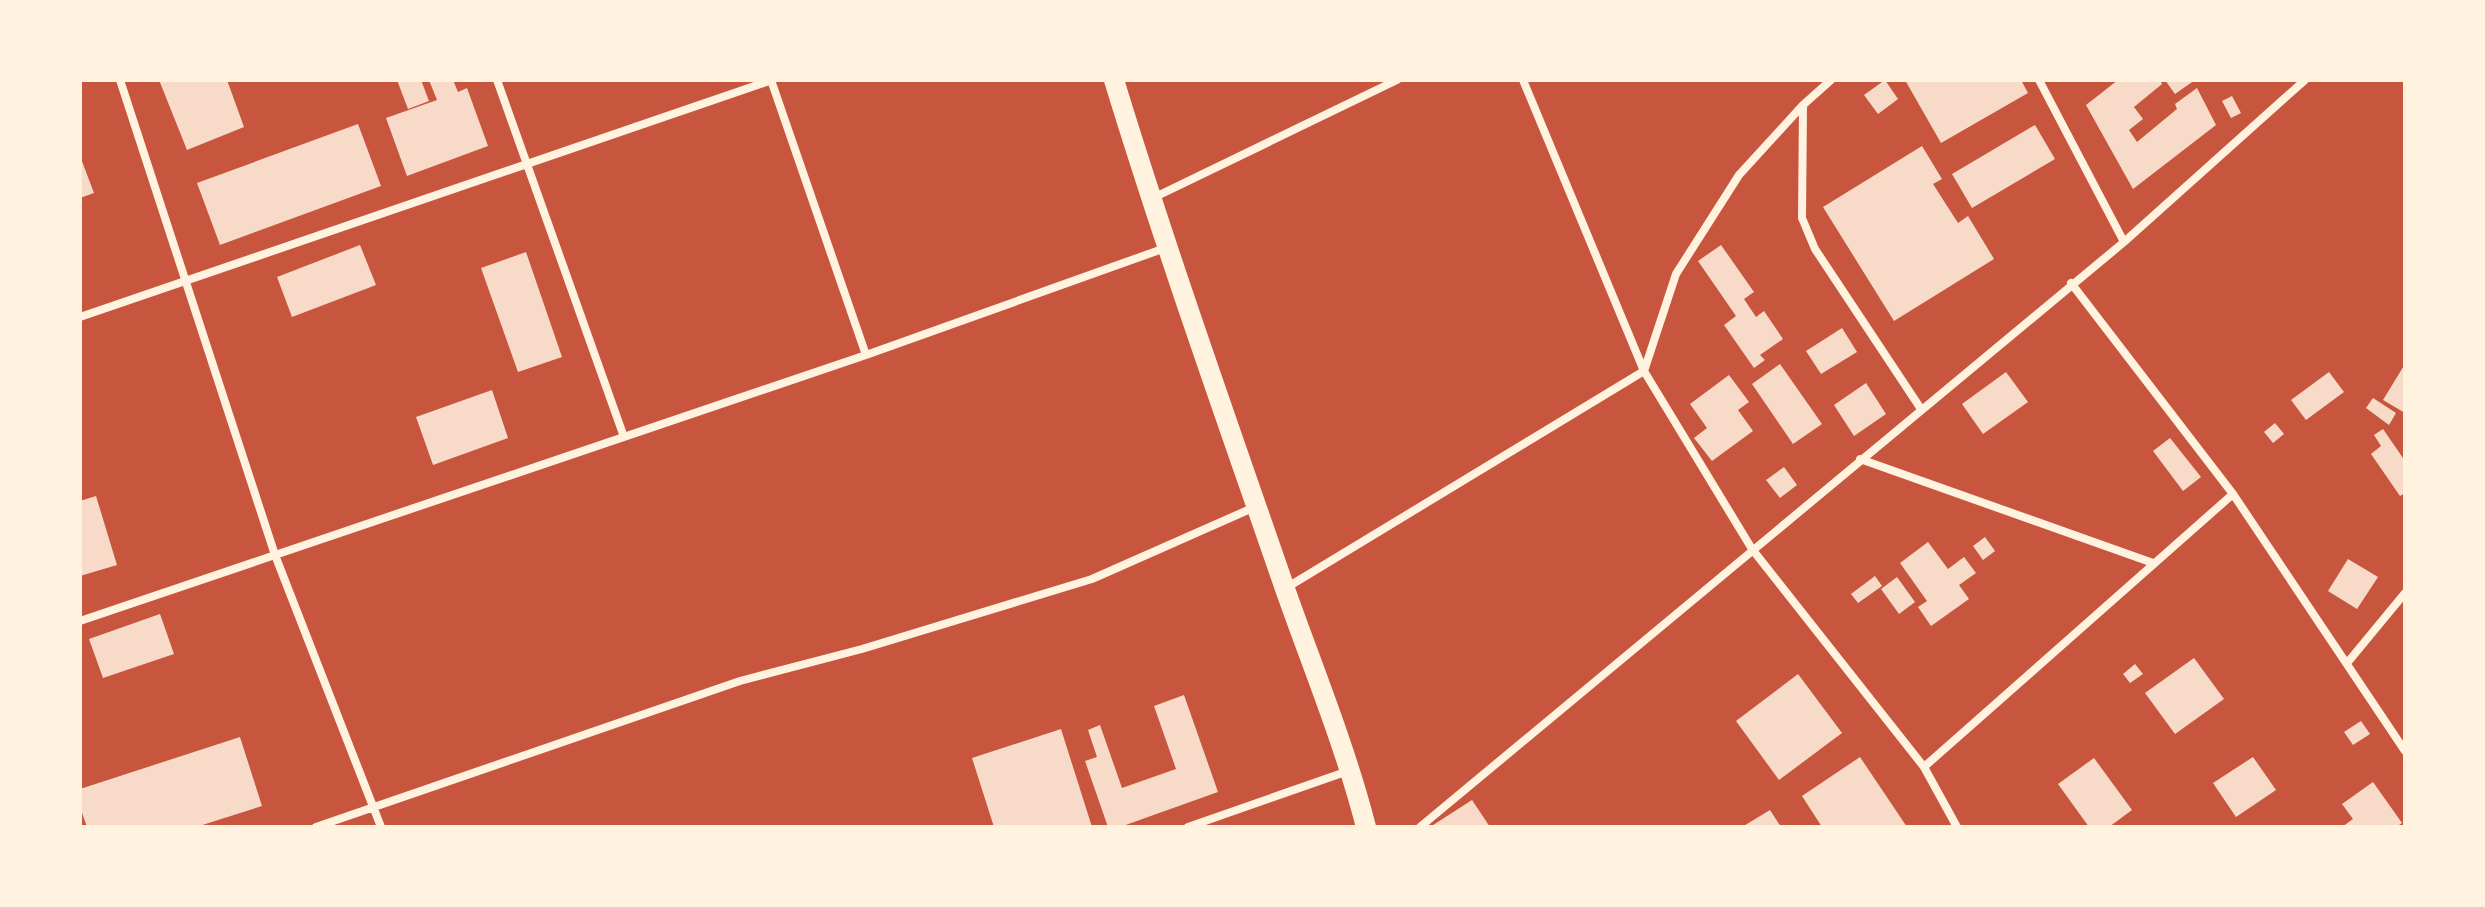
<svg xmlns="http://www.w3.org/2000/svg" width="2485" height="907" font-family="'PT Sans Narrow',sans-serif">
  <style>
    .building { fill: #f7dbc8 }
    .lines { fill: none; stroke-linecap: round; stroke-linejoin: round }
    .minor { stroke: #fff3e0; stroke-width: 8 }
    .primary { stroke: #fff3e0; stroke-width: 20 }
  </style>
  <rect width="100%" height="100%" fill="#c8553d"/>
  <!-- building -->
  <path class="building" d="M159 80H227L244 127 187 150Z
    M397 80H421L429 101 408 109Z
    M429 80H453L458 92 467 88 488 146 407 176 386 118 437 100Z
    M1885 80 1898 99 1878 114 1864 95Z
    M1905 80H2021L2028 93 1941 143Z
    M2118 80H2160L2162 84 2134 107 2143 119 2129 130 2137 142 2177 109 2175 104 2197 88 2216 125 2133 189 2086 105Z
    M2165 80H2195L2175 94Z
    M2232 96 2241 113 2231 118 2222 101Z
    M358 124 381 186 220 245 197 183Z
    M2035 125 2055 159 1972 208 1952 174Z
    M1922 146 1942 179 1933 184 1958 223 1968 216 1994 259 1894 321 1823 207Z
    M80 156 94 193 80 198Z
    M360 245 376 285 292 317 277 277Z
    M1721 245 1754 292 1744 299 1756 317 1764 311 1783 339 1760 355 1765 360 1754 368 1724 325 1736 316 1698 261Z
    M526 252 562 357 518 372 481 268Z
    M1842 328 1857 352 1821 374 1806 351Z
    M1780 364 1822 424 1793 444 1752 384Z
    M2405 364V413L2383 400Z
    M2006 372 2028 402 1983 434 1962 404Z
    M2329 372 2344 392 2306 420 2291 400Z
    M1729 375 1749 402 1738 410 1753 431 1712 461 1694 438 1707 428 1690 404Z
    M1866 383 1886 414 1854 436 1834 405Z
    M492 390 508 438 433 465 416 417Z
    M2373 398 2396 413 2389 425 2366 408Z
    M2275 423 2284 434 2273 443 2264 432Z
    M2383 429 2403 458 2405 457V493L2400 496 2371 454 2381 446 2374 435Z
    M2170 438 2201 477 2183 491 2153 451Z
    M1784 467 1797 485 1780 498 1766 480Z
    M96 496 117 565 80 576V501Z
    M1985 537 1995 551 1983 560 1973 546Z
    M1928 542 1948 569 1964 557 1976 573 1959 585 1969 599 1931 626 1918 607 1927 601 1900 563Z
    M2348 559 2378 577 2357 609 2328 591Z
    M1875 576 1882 586 1858 603 1851 594Z
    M1897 577 1915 602 1899 614 1881 589Z
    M160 614 174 654 103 678 89 639Z
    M2194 658 2224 699 2175 734 2145 693Z
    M2135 664 2143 674 2130 683 2123 674Z
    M1798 674 1842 733 1779 780 1736 721Z
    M1184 695 1218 792 1120 827H1108L1085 761 1097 757 1088 730 1100 725 1122 788 1176 769 1154 706Z
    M2361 721 2370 734 2353 745 2344 732Z
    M1061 729 1092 827H994L972 758Z
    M240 737 262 806 196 827H87L80 807V789Z
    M1860 757 1907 827H1822L1802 796Z
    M2253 757 2276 790 2236 817 2213 783Z
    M2094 758 2132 810 2109 827H2089L2058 784Z
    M2373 782 2402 823 2396 827H2342L2353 819 2342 804Z
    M1472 800 1490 827H1430Z
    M1770 810 1781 827H1742Z"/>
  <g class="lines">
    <!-- minor -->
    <path class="minor" d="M120 80 275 555 381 827
      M497 80 624 437
      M771 80 866 355
      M1523 80 1644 371 1752 549 1924 767 1957 827
      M2039 80 2124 242
      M1803 106 1802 218 1815 249 1921 409
      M1153 198 1397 80
      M2071 283 2233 494 2405 751
      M80 317 772 80
      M1860 459 2153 563
      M1286 588 1644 371 1676 274 1739 175 1803 105 1831 80
      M80 621 866 355 1168 247
      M2348 662 2405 593
      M1924 767 2233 494
      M316 827 740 681 862 649 1092 579 1257 506
      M1188 827 1351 770
      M1420 827 2124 242 2305 80"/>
    <!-- primary -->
    <path class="primary" d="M1114 80C1166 250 1226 418 1284 586 1312 666 1345 745 1366 827"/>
  </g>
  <!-- border -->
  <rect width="2485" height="907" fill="none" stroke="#fff3e0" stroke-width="164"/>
</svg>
